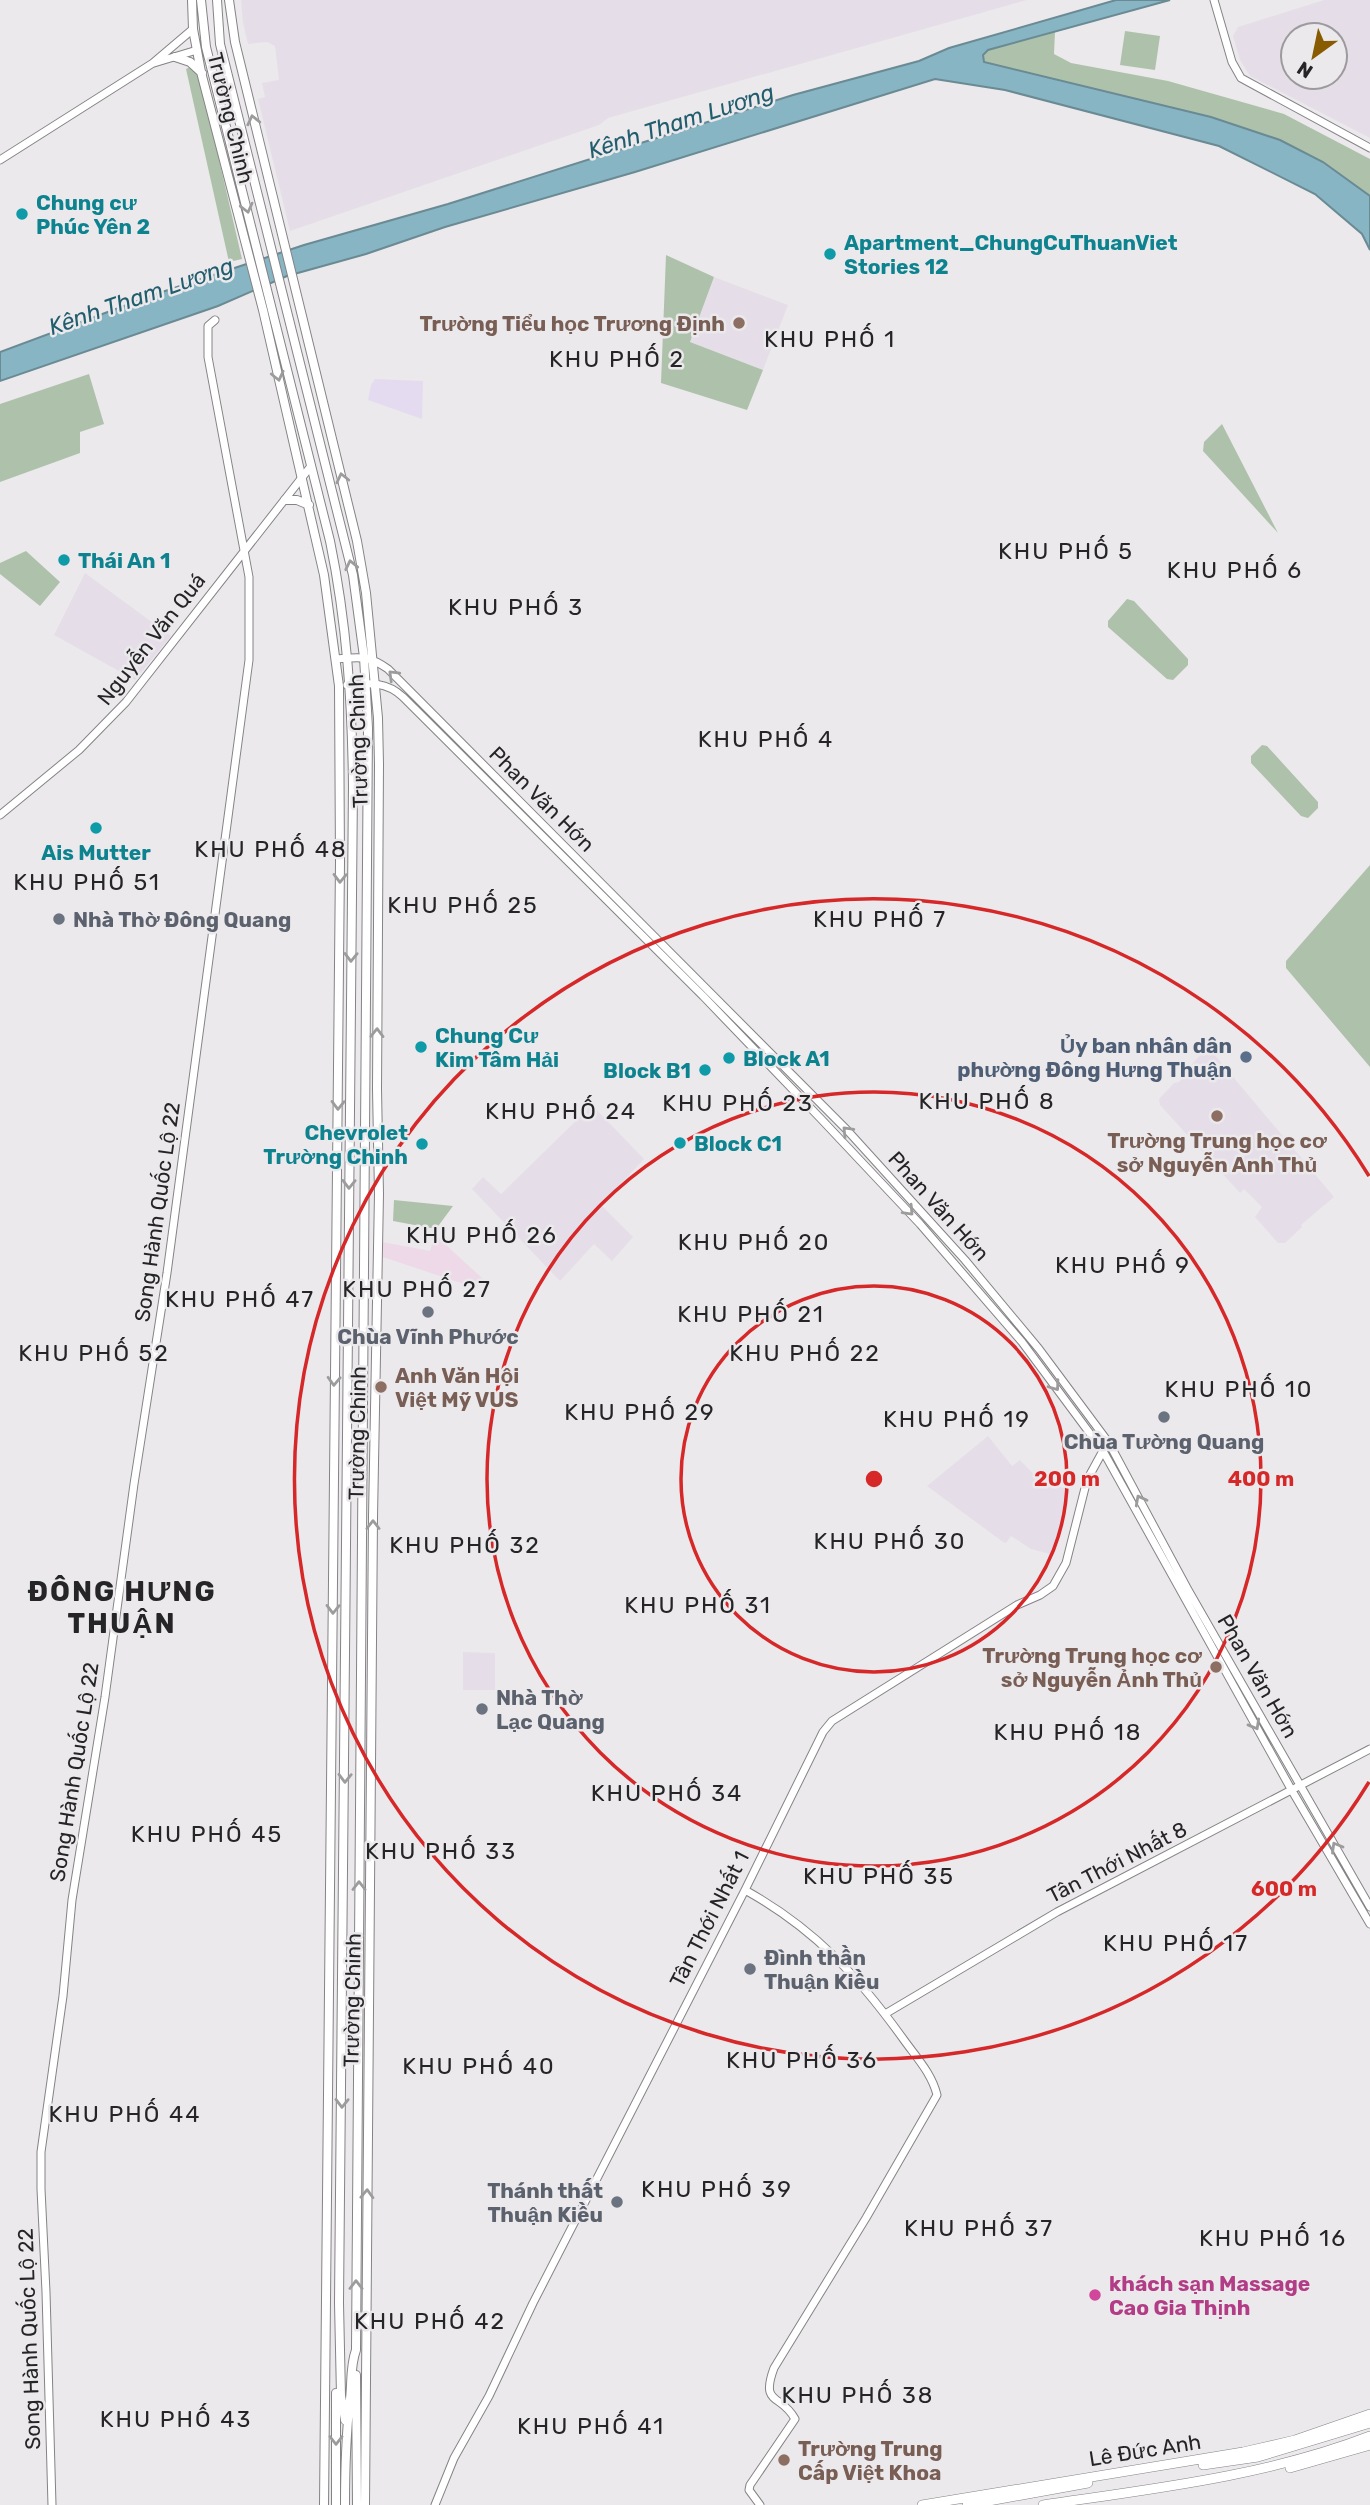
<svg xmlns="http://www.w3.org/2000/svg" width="1370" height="2505" font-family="Rubik,sans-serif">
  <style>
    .commercial { fill: #e5dbf0 }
    .built { fill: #e5dee8; fill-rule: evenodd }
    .medical { fill: #eed9e8 }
    .green { fill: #aec2ab }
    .water { fill: #87b5c3; stroke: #6a8a94; stroke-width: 2 }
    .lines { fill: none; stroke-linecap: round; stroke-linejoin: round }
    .secondary-casing { stroke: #858386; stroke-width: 9 }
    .primary-casing { stroke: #858386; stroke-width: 10 }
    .highway-casing { stroke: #858386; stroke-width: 10 }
    .secondary { stroke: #fff; stroke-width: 7 }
    .primary { stroke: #fff; stroke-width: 8 }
    .highway { stroke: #fff; stroke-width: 9 }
    .oneway { stroke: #9d9c9d }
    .ring { fill: none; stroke: #d62828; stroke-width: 3.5 }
    .culture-dot { fill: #0f9aa8; stroke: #ebe9ec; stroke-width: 2.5 }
    .education-dot { fill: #8d6e63; stroke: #ebe9ec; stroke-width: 2.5 }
    .worship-dot { fill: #6b7280; stroke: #ebe9ec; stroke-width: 2.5 }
    .service-dot { fill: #5c6f8a; stroke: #ebe9ec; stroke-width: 2.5 }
    .hotel-dot { fill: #d1479c; stroke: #ebe9ec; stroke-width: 2.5 }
    .labels { text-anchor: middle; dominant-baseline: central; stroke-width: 5; stroke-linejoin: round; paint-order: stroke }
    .street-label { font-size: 21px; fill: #252426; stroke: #ebe9ec }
    .culture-label { font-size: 21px; font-weight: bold; fill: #0d838f; stroke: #ebe9ec; text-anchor: start }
    .education-label { font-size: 21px; font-weight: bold; fill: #785e54; stroke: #ebe9ec; text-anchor: end }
    .worship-label { font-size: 21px; font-weight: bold; fill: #5b616d; stroke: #ebe9ec; text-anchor: start }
    .service-label { font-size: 21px; font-weight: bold; fill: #4e5e75; stroke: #ebe9ec; text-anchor: end }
    .hotel-label { font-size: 21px; font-weight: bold; fill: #b23c85; stroke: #ebe9ec; text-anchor: start }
    .water-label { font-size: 23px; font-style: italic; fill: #215d6d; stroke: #ebe9ec }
    .neighbourhood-label { font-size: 23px; letter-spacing: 2px; fill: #252426; stroke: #ebe9ec }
    .district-label { font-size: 28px; font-weight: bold; letter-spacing: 2px; fill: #252426; stroke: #ebe9ec }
    .centre { fill: #d62828; stroke: #ebe9ec; stroke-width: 3.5 }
    .ring-label { font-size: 21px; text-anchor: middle; font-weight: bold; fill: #d62828; stroke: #ebe9ec; stroke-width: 5; stroke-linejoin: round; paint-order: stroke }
  </style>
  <rect width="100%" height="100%" fill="#ebe9ec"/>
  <!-- commercial -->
  <path class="commercial" d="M375 379 423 381 422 419 368 400 371 385Z"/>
  <!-- built -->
  <path class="built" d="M241 0H1027L608 118 599 125 290 231 258 99 265 97 262 83 279 80 275 46 267 42 248 44 243 23Z
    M1324 0H1370V138L1250 76 1240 60 1233 36 1238 27ZM1293 35H1335V77H1293Z
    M714 277 788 305 763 370 690 342Z
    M85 573 171 636 135 680 54 635Z
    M1208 1047 1334 1197 1301 1225 1302 1227 1285 1243H1278L1255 1217 1262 1207 1244 1189 1240 1193 1160 1105 1159 1099 1174 1083 1179 1082 1191 1070 1192 1064Z
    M592 1105 644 1159 601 1205 633 1237 612 1261 594 1244 560 1281 472 1189 483 1177 501 1194Z
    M988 1436 1012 1466 1020 1460 1042 1483 1046 1481 1054 1489 1058 1486 1070 1490 1054 1555 1031 1549 1011 1536 1006 1543 1003 1542 927 1486Z
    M463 1652 495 1653V1690H463Z"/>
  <!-- medical -->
  <path class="medical" d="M435 1235 483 1279 476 1288 383 1257 382 1242 430 1251Z"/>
  <!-- green -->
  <path class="green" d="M1125 31 1160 36 1155 70 1120 65Z
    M1055 32 1054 54 1071 63 1168 81 1284 114 1370 159V196L1323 162 1280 140 1211 117 984 62 983 55 988 50Z
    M190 67 199 73 242 259 229 262 186 69Z
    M666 255 714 277 690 342 763 370 747 410 661 383Z
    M89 374 104 424 80 432V453L0 482V404Z
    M1222 424 1278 533 1203 451 1204 442Z
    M26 551 60 582 40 606 0 574V563Z
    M1127 599 1134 601 1188 659V665L1173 680 1167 679 1108 627V621Z
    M1262 745 1267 746 1318 802V808L1308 818 1301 816 1251 763V756Z
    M1370 865V1067L1286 968V961Z
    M394 1200 453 1206 436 1229 393 1221Z"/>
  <!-- water -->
  <path class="water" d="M1116 0H1170L988 50 983 55 984 62 1211 117 1280 140 1323 162 1370 196V250L1362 234 1315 194 1219 146 1005 90 935 79 635 172 445 227 366 254 287 276 218 306 0 381V352L156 294 304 245 448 204 793 95 919 61 949 48Z"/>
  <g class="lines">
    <defs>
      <path id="secondary" d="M1214 0 1232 62 1241 78 1370 148
        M154 63 197 50
        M0 160 153 63 193 29
        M337 659C360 657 368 655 388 669L847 1130 965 1260 1039 1349 1109 1443 1187 1588 1370 1907
        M347 685C369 683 386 681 403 697L703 996 822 1120 920 1224 1022 1342 1103 1451 1291 1789 1370 1924
        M0 815 79 750 126 702 311 466
        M745 1890C815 1929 858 1976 904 2040 917 2058 932 2074 937 2095L866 2218 774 2368C760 2406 781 2393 795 2419L750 2485 749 2490 760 2505
        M885 2014 1057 1912 1370 1749
        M52 2505 46 2292 41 2189V2152L63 1996 72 1900 105 1697 134 1484 167 1273 249 660V577L208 357V326L215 320
        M435 2505 454 2458 489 2396 533 2303 745 1890 823 1732 832 1721 1017 1605 1040 1595 1053 1586 1066 1563 1087 1480 1104 1449"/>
      <path id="primary" d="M192 0 193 29 201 72 263 310 324 575 339 686 340 862 324 2505
        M201 0 206 47 330 541C347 624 352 702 353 786L339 2303 341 2396 345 2420
        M217 0 220 44 353 575 364 657 368 728 356 2350C350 2366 352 2382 350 2399 346 2435 345 2469 345 2505
        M229 0 235 42 357 541 366 593 378 718 379 764 377 1089 379 1194 373 1517 365 2505
        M175 57 190 62 202 73
        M285 500H297L309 505
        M356 2375 357 2505
        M336 2505V2393"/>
      <path id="highway" d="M1203 2465 1258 2457 1370 2423
        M1290 2468 1370 2445
        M922 2505 1243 2452 1295 2440 1370 2414
        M967 2505 1088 2483
        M1043 2505C1151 2489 1267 2476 1370 2436"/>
    </defs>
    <!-- secondary casing -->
    <use href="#secondary" class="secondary-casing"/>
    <!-- primary casing -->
    <use href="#primary" class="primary-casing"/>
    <!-- highway casing -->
    <use href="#highway" class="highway-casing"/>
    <!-- secondary -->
    <use href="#secondary" class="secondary"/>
    <!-- primary -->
    <use href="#primary" class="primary"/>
    <!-- highway -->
    <use href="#highway" class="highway"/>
  </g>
  <!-- one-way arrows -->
  <defs><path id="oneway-chevron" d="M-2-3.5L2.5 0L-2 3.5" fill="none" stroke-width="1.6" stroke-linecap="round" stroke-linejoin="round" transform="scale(1.75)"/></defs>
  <g class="oneway">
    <use href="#oneway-chevron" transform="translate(253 120) rotate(-103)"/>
    <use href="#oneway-chevron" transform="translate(247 208) rotate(76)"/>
    <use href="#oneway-chevron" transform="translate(278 376) rotate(77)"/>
    <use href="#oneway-chevron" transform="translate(342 478) rotate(-103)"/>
    <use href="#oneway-chevron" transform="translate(351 565) rotate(-102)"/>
    <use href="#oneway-chevron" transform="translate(393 675) rotate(-136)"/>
    <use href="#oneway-chevron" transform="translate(340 878) rotate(91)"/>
    <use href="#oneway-chevron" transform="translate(351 957) rotate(91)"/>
    <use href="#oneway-chevron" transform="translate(377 1033) rotate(-89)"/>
    <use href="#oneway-chevron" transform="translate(338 1105) rotate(91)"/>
    <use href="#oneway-chevron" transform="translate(847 1131) rotate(-134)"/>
    <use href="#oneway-chevron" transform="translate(349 1184) rotate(91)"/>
    <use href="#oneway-chevron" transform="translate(909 1211) rotate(47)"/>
    <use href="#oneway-chevron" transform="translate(334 1381) rotate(92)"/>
    <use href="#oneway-chevron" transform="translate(1055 1386) rotate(54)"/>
    <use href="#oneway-chevron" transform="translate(1140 1500) rotate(-118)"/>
    <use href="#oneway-chevron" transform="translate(373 1525) rotate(-90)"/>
    <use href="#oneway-chevron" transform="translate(333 1609) rotate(91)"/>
    <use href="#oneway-chevron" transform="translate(1255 1725) rotate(61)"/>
    <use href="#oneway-chevron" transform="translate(345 1778) rotate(91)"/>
    <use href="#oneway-chevron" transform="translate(1336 1847) rotate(-120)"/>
    <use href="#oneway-chevron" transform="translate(359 1886) rotate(-90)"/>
    <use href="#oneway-chevron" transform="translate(342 2103) rotate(91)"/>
    <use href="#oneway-chevron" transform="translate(367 2194) rotate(-88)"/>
    <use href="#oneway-chevron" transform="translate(356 2285) rotate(-90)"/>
    <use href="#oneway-chevron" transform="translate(336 2440) rotate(90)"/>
  </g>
  <!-- distance rings -->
  <g class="ring">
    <circle cx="874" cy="1479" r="193"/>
    <circle cx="874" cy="1479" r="387"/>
    <path d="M1369 1782A580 580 0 1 1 1369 1176"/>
  </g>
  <!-- markers -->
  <g class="culture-dot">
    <circle cx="22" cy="214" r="7"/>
    <circle cx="830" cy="254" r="7"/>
    <circle cx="64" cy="560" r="7"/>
    <circle cx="96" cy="828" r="7"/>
    <circle cx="421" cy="1047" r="7"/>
    <circle cx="729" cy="1058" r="7"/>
    <circle cx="705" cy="1070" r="7"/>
    <circle cx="680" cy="1143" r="7"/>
    <circle cx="422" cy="1144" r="7"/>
  </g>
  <g class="education-dot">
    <circle cx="739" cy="323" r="7"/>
    <circle cx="1217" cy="1116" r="7"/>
    <circle cx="381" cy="1387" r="7"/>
    <circle cx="1216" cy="1667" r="7"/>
    <circle cx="784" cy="2460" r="7"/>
  </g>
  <g class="worship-dot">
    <circle cx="59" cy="919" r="7"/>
    <circle cx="428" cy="1312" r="7"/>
    <circle cx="1164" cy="1417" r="7"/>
    <circle cx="482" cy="1709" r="7"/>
    <circle cx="750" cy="1969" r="7"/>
    <circle cx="617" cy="2202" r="7"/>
  </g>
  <circle class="service-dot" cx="1246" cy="1057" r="7"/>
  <circle class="hotel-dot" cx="1095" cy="2295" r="7"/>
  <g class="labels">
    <!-- street labels -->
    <g class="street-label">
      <text transform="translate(231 118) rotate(76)">Trường Chinh</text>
      <text transform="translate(151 639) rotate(-52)">Nguyễn Văn Quá</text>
      <text transform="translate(358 741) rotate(-92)">Trường Chinh</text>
      <text transform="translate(542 799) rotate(45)">Phan Văn Hớn</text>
      <text transform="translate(939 1206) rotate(48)">Phan Văn Hớn</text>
      <text transform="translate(157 1212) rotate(-82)">Song Hành Quốc Lộ 22</text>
      <text transform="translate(357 1433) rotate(-89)">Trường Chinh</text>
      <text transform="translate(1258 1676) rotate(60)">Phan Văn Hớn</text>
      <text transform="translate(74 1772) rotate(-81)">Song Hành Quốc Lộ 22</text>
      <text transform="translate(1117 1862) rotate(-27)">Tân Thới Nhất 8</text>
      <text transform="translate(709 1919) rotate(-63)">Tân Thới Nhất 1</text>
      <text transform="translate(352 2000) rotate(-89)">Trường Chinh</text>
      <text transform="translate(29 2339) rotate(-92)">Song Hành Quốc Lộ 22</text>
      <text transform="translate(1145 2450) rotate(-9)">Lê Đức Anh</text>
    </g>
    <!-- culture labels -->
    <g class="culture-label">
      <text x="36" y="202">Chung cư<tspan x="36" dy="24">Phúc Yên 2</tspan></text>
      <text x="844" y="242">Apartment_ChungCuThuanViet<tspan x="844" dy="24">Stories 12</tspan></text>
      <text x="78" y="560">Thái An 1</text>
      <text x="96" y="852" text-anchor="middle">Ais Mutter</text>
      <text x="435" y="1035">Chung Cư<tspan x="435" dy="24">Kim Tâm Hải</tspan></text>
      <text x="743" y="1058">Block A1</text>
      <text x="691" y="1070" text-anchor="end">Block B1</text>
      <text x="408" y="1132" text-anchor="end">Chevrolet<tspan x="408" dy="24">Trường Chinh</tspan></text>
      <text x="694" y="1143">Block C1</text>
    </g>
    <!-- education labels -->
    <g class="education-label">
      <text x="725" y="323">Trường Tiểu học Trương Định</text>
      <text x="1217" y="1140" text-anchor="middle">Trường Trung học cơ<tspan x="1217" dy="24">sở Nguyễn Anh Thủ</tspan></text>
      <text x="395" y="1375" text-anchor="start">Anh Văn Hội<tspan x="395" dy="24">Việt Mỹ VUS</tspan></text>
      <text x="1202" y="1655">Trường Trung học cơ<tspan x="1202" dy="24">sở Nguyễn Ảnh Thủ</tspan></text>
      <text x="798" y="2448" text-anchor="start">Trường Trung<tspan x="798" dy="24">Cấp Việt Khoa</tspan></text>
    </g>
    <!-- worship labels -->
    <g class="worship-label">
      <text x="73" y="919">Nhà Thờ Đông Quang</text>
      <text x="428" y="1336" text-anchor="middle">Chùa Vĩnh Phước</text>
      <text x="1164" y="1441" text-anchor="middle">Chùa Tường Quang</text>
      <text x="496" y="1697">Nhà Thờ<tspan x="496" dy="24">Lạc Quang</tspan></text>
      <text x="764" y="1957">Đình thần<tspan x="764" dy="24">Thuận Kiều</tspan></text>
      <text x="603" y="2190" text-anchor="end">Thánh thất<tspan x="603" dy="24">Thuận Kiều</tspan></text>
    </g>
    <!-- service labels -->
    <g class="service-label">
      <text x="1232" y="1045">Ủy ban nhân dân<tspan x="1232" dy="24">phường Đông Hưng Thuận</tspan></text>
    </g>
    <!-- hotel labels -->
    <g class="hotel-label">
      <text x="1109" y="2283">khách sạn Massage<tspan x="1109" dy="24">Cao Gia Thịnh</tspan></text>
    </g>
    <!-- water labels -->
    <g class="water-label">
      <text transform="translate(681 121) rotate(-18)">Kênh Tham Lương</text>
      <text transform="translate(141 296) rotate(-19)">Kênh Tham Lương</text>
    </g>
    <!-- neighbourhood labels -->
    <g class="neighbourhood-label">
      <text x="830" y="339">KHU PHỐ 1</text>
      <text x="617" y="359">KHU PHỐ 2</text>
      <text x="1066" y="551">KHU PHỐ 5</text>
      <text x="1235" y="570">KHU PHỐ 6</text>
      <text x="516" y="607">KHU PHỐ 3</text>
      <text x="766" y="739">KHU PHỐ 4</text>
      <text x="271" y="849">KHU PHỐ 48</text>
      <text x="87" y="882">KHU PHỐ 51</text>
      <text x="463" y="905">KHU PHỐ 25</text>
      <text x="880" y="919">KHU PHỐ 7</text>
      <text x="987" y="1101">KHU PHỐ 8</text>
      <text x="738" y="1103">KHU PHỐ 23</text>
      <text x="561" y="1111">KHU PHỐ 24</text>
      <text x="482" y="1235">KHU PHỐ 26</text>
      <text x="754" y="1242">KHU PHỐ 20</text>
      <text x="1123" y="1265">KHU PHỐ 9</text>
      <text x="417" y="1289">KHU PHỐ 27</text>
      <text x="240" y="1299">KHU PHỐ 47</text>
      <text x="751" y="1314">KHU PHỐ 21</text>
      <text x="94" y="1353">KHU PHỐ 52</text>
      <text x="805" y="1353">KHU PHỐ 22</text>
      <text x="1239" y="1389">KHU PHỐ 10</text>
      <text x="640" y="1412">KHU PHỐ 29</text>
      <text x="957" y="1419">KHU PHỐ 19</text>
      <text x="890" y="1541">KHU PHỐ 30</text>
      <text x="465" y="1545">KHU PHỐ 32</text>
      <text x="698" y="1605">KHU PHỐ 31</text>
      <text x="1068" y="1732">KHU PHỐ 18</text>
      <text x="667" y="1793">KHU PHỐ 34</text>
      <text x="207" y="1834">KHU PHỐ 45</text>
      <text x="441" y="1851">KHU PHỐ 33</text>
      <text x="879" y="1876">KHU PHỐ 35</text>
      <text x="1176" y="1943">KHU PHỐ 17</text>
      <text x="802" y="2060">KHU PHỐ 36</text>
      <text x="479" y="2066">KHU PHỐ 40</text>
      <text x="125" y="2114">KHU PHỐ 44</text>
      <text x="717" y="2189">KHU PHỐ 39</text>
      <text x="979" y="2228">KHU PHỐ 37</text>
      <text x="1273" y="2238">KHU PHỐ 16</text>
      <text x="430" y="2321">KHU PHỐ 42</text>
      <text x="858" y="2395">KHU PHỐ 38</text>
      <text x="176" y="2419">KHU PHỐ 43</text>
      <text x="591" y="2426">KHU PHỐ 41</text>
    </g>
    <!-- district labels -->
    <g class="district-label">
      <text x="122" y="1591">ĐÔNG HƯNG<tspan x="122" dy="32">THUẬN</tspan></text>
    </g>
  </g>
  <circle cx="874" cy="1479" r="10" class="centre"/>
  <g class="ring-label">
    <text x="1067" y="1486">200 m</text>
    <text x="1261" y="1486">400 m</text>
    <text x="1284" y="1896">600 m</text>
  </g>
  <!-- north arrow -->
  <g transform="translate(1314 56) rotate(213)"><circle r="33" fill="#ebe9ec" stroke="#9c9a9d" stroke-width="2"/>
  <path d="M0-5L12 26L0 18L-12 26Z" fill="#895b00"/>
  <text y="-10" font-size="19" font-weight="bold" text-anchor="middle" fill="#252426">N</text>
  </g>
</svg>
